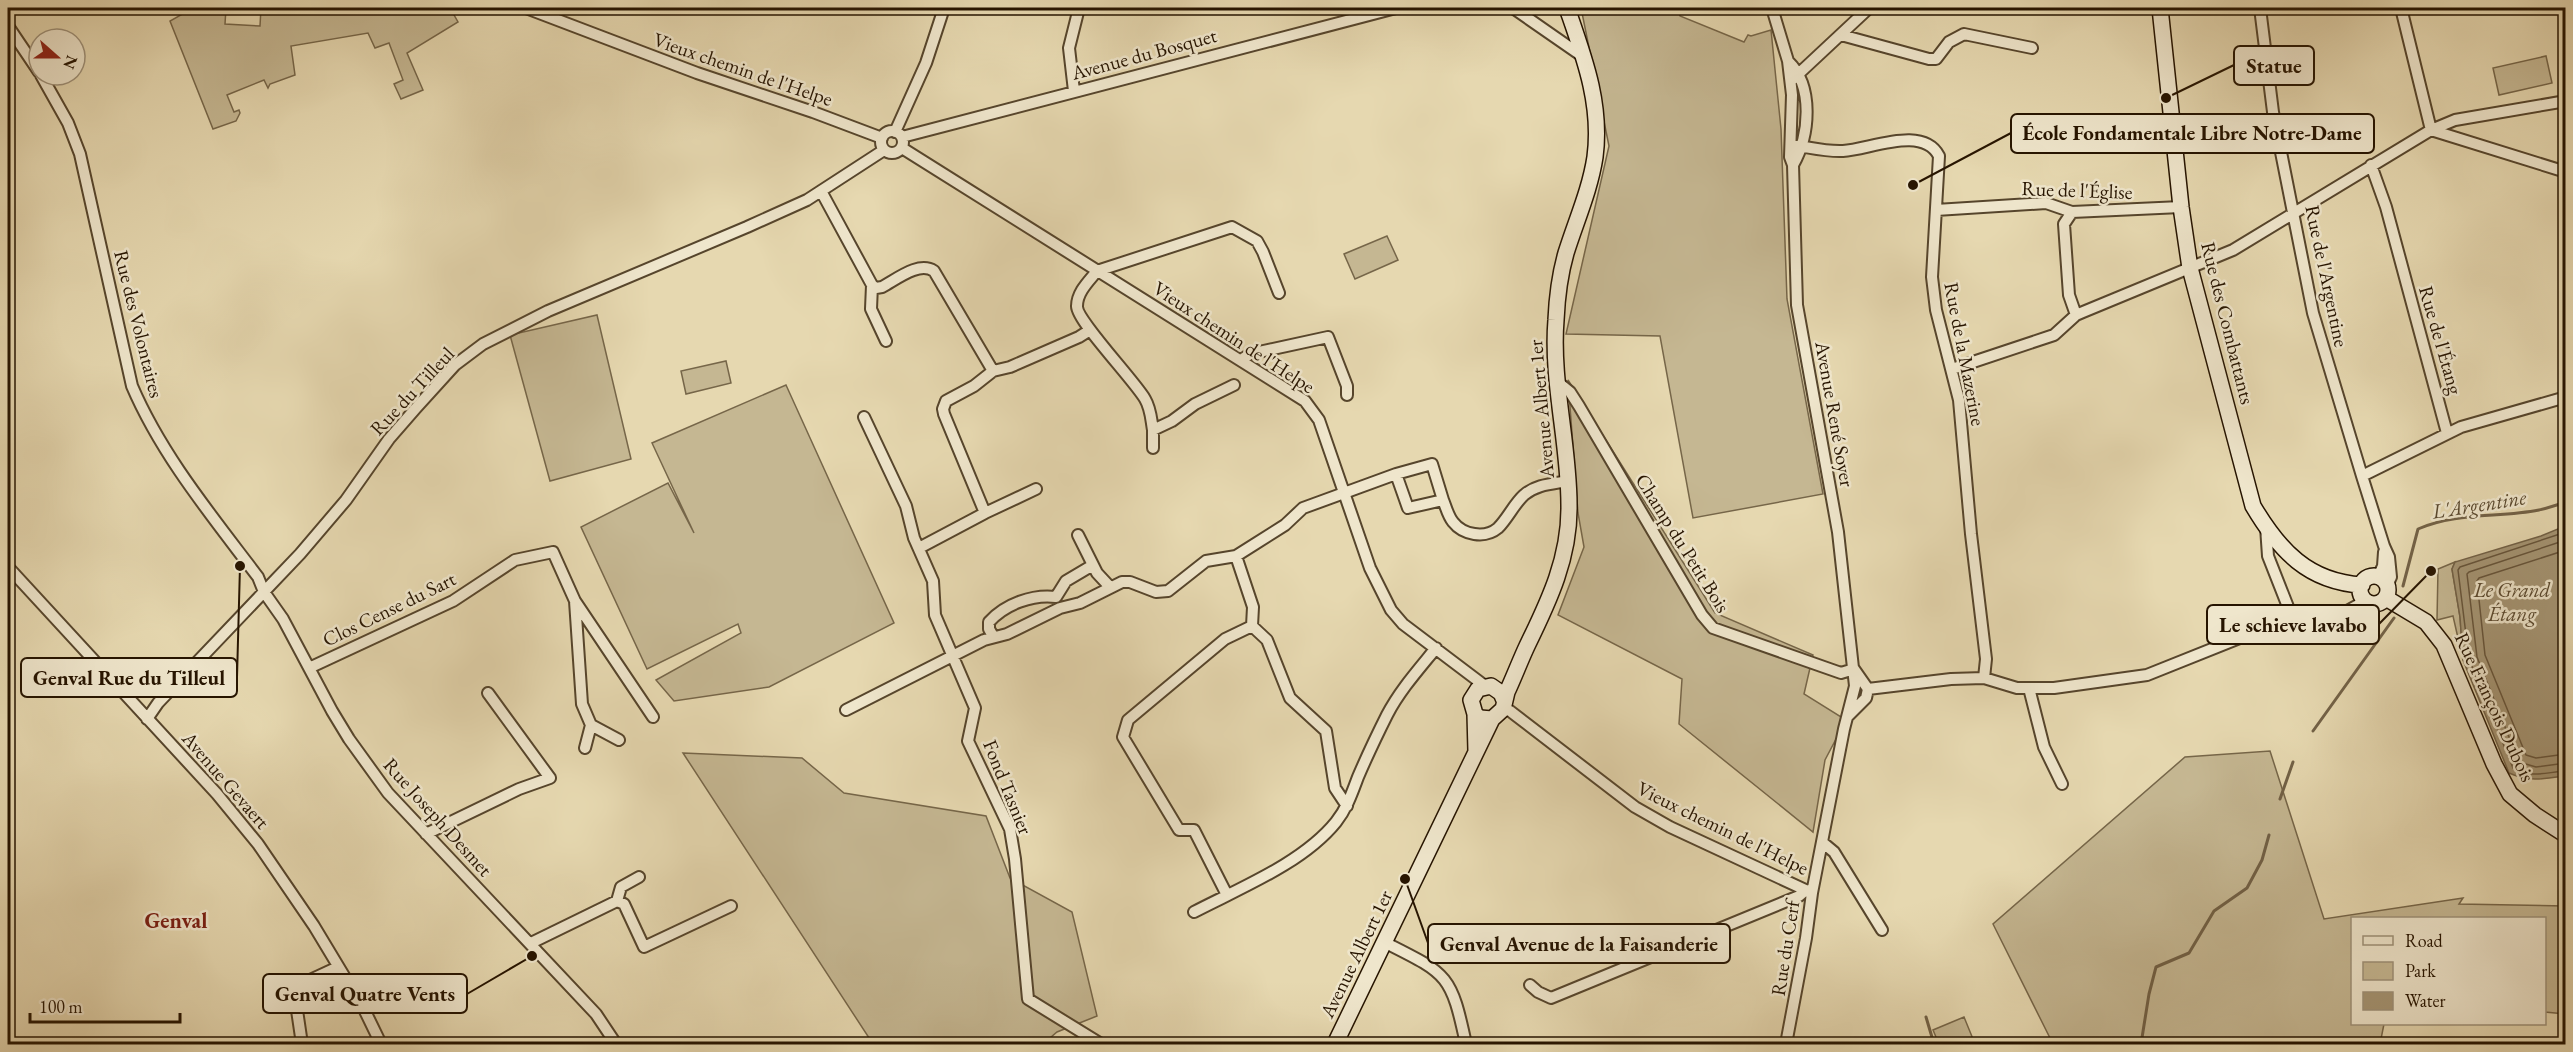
<svg xmlns="http://www.w3.org/2000/svg" width="2573" height="1052" font-family="'EB Garamond',serif">
  <style>
    .green { fill: #c5b792; stroke: #766649; stroke-width: 1.5 }
    .water { fill: #a59574; stroke: #726146; stroke-width: 1.5 }
    .lines { fill: none; stroke-linecap: round; stroke-linejoin: round }
    .shore { stroke: #66543a; stroke-width: 1.5 }
    .stream { stroke: #726146; stroke-width: 3 }
    .street-casing { stroke: #56452c; stroke-width: 14 }
    .secondary-casing { stroke: #261400; stroke-width: 18 }
    .street { stroke: #efe6cc; stroke-width: 10 }
    .secondary { stroke: #efe6cc; stroke-width: 15 }
    .labels { text-anchor: middle; dominant-baseline: central; stroke-width: 5; stroke-linejoin: round; paint-order: stroke }
    .street-label { font-size: 20px; fill: #261400; stroke: #efe6cc }
    .water-label { font-size: 21px; font-style: italic; fill: #59482e; stroke: #efe6cc }
    .quarter-label { font-size: 22px; font-weight: bold; fill: #7a1f14; stroke: #efe6cc }
    .leader { fill: none; stroke: #261400; stroke-width: 2 }
    .callout-dot { fill: #261400; stroke: #efe6cc; stroke-width: 2 }
    .callout { fill: #efe6cc; stroke: #261400; stroke-width: 2 }
    .callout-label { font-size: 21px; text-anchor: middle; font-weight: bold; fill: #261400 }
  </style>
  <rect width="100%" height="100%" fill="#e6d8b0"/>
  <filter id="stains"><feTurbulence type="fractalNoise" baseFrequency=".00333" numOctaves="4"/><feColorMatrix values="0 0 0 0 .2 0 0 0 0 .09 0 0 0 0 .02 0 0 0 .5 -.17"/></filter>
  <radialGradient id="worn" r=".72"><stop offset=".6" stop-color="#630" stop-opacity="0"/><stop offset="1" stop-color="#630" stop-opacity=".3"/></radialGradient>
  <!-- green -->
  <path class="green" d="M193 8H226L225 24 260 26 261 8H450L458 22 407 53 423 90 401 99 394 84 403 80 389 43 375 48 368 33 291 46 295 75 270 84 268 88 264 80 227 95 234 112 239 110 240 113 236 121 213 129 170 21Z
    M1581 8H1677L1680 16 1744 42 1748 35 1751 36 1771 30 1781 129 1787 299 1823 494 1693 518 1660 336 1566 334 1609 146Z
    M2546 56 2552 83 2499 95 2493 68Z
    M1387 236 1398 260 1355 279 1344 254Z
    M597 315 631 459 550 481 510 335Z
    M726 361 731 383 686 394 681 371Z
    M1568 380 1715 613 1813 655 1804 694 1846 720 1825 760 1813 832 1679 724 1682 679 1558 615 1584 547 1578 513Z
    M786 385 894 623 769 687 674 701 656 680 741 633 738 624 647 669 581 527 668 483 694 533 652 443Z
    M2455 562 2452 569 2460 617 2463 660 2453 616 2437 620 2438 569Z
    M2270 751 2324 919 2463 898 2459 904 2565 906V1014L2545 1012 2544 918H2352V1024H2384L2380 1044H2053L1993 924 2185 757Z
    M683 753 802 758 844 793 986 816 1010 878 1072 912 1097 1016 1057 1032 1043 1044H873Z
    M1964 1017 1975 1044H1939L1933 1030Z"/>
  <!-- water -->
  <path class="water" d="M2565 526V776C2544 779 2529 782 2509 773L2463 660 2460 617 2452 569 2455 562 2541 536Z"/>
  <g class="lines">
    <!-- shore -->
    <path class="shore" d="M2566 532 2460 567 2458 570 2469 659 2513 768C2531 779 2546 772 2566 771
      M2566 540 2469 572 2467 574 2477 657 2519 762 2536 767 2566 763
      M2566 550 2479 578 2477 581 2485 655 2526 755 2536 758 2566 754"/>
    <!-- stream -->
    <path class="stream" d="M2403 586 2418 529C2456 512 2499 518 2539 510 2548 508 2557 505 2566 502
      M2313 731 2394 618
      M2280 799 2293 762
      M1926 1017 1934 1044
      M2141 1044 2149 994 2156 967 2189 953 2214 911 2247 888 2262 860 2269 835"/>
    <defs>
      <path id="street" d="M526 8 697 73 813 112 882 138
        M1513 8 1585 58
        M1772 8 1788 61 1792 95 1790 157 1793 165 1797 305 1838 532 1855 686
        M2260 8 2273 112 2313 313 2362 476 2384 546 2389 557 2391 577 2387 586
        M2401 8 2431 130
        M8 26 39 72
        M1841 35 1929 59H1936L1949 42 1964 34 2032 48
        M1788 61C1814 86 1810 135 1793 165
        M41 75 68 123 80 154 132 386C162 456 212 516 258 577L264 592 283 619 332 711 349 739 388 793 596 1014 616 1044
        M1793 79 1869 8
        M1074 91 1069 48 1079 8
        M2431 130 2566 172
        M881 142a11 11 0 1 1 22 0a11 11 0 1 1-22 0Z
        M895 132 926 63 944 8
        M902 137 1396 8
        M1792 145C1808 147 1826 152 1843 151 1871 149 1923 125 1939 156L1932 277 1936 310 1959 400 1971 534 1986 659 1984 678
        M902 148 1305 401 1319 420 1370 568 1391 610 1403 624 1485 686
        M2371 165 2386 207 2447 433
        M821 191 872 285 876 288 882 287C897 279 919 261 934 271L993 371
        M1936 210 2046 203 2072 212 2181 207
        M2072 212 2064 224 2069 295 2076 315
        M872 285 871 309 886 341
        M1241 360 1250 354 1328 337 1347 386V395
        M1952 369 2054 335 2076 315 2083 312 2233 250 2431 130 2455 120 2566 101
        M1559 383 1570 392 1579 406 1702 615 1713 628 1841 673 1854 669
        M864 417 906 506 914 538 933 581 935 615 975 708 968 741 1010 829 1015 859 1028 999 1101 1044
        M1153 430C1151 419 1151 409 1145 399 1134 380 1076 320 1077 306 1077 292 1089 281 1097 271L1232 227 1257 241 1263 252 1279 293
        M1153 448V430L1172 421 1195 404 1234 385
        M1396 474 1432 464 1443 500
        M2362 476 2461 427 2566 397
        M985 513 1036 489
        M2266 527 2268 556 2292 617
        M1078 535 1097 573 1110 587
        M919 548 985 513 944 414 943 409 946 401 974 386 993 371 1010 367 1079 337 1090 330
        M1236 556 1253 607 1252 626 1267 640 1290 698 1326 731 1335 788 1347 806
        M8 567 217 794 258 844 314 926 364 1009 381 1044
        M2378 577 2383 566 2384 552
        M575 601 582 704 591 725 619 740
        M993 636 989 629V622C1005 604 1033 594 1056 597L1066 581 1093 565
        M309 668 453 601 515 560 553 552 575 601 653 717
        M1854 669 1868 689
        M2029 688 2044 747 2062 784
        M1868 689 1951 679 1984 678 2017 688H2054L2147 675 2292 617 2347 611 2365 601
        M1503 709 1510 711 1635 807 1670 827 1812 893
        M846 710 984 640 1007 634 1060 608 1080 603 1122 582H1130L1156 592 1168 591 1206 561 1236 556 1255 544 1285 525 1303 508 1396 474 1408 508 1443 500C1446 507 1448 516 1453 522 1463 535 1485 539 1498 528 1508 518 1514 504 1524 495 1537 484 1553 484 1568 481
        M1848 716 1866 698 1868 689
        M147 719 158 703 300 554 346 500 389 439 416 408 455 365 483 344 548 311 747 227 807 200 884 150
        M585 748 591 725
        M426 834 519 789 550 778 488 693
        M1822 842 1834 852 1882 930
        M1227 895 1194 830H1179L1123 737 1128 720 1225 639 1252 626
        M617 901 621 887 639 877
        M1194 912C1240 888 1303 863 1336 822 1347 808 1352 793 1358 777 1367 756 1377 735 1387 715 1400 690 1419 669 1436 648
        M1384 942C1448 974 1451 974 1466 1044
        M531 943 617 901 624 904 644 947 731 906
        M1530 985 1538 992 1551 998 1799 896 1806 890
        M302 1044 294 990 297 986 338 967
        M1786 1044 1806 938 1812 893 1844 729 1855 686"/>
      <path id="secondary" d="M2160 8 2181 207 2190 268 2253 506C2279 550 2308 582 2362 585
        M2360 590a14 14 0 1 1 28 0a14 14 0 1 1-28 0Z
        M2386 598 2426 622 2444 645 2494 764 2510 794 2535 815 2566 835
        M1475 714 1480 718 1492 719 1503 709 1507 692C1514 677 1520 661 1527 646 1549 601 1570 557 1569 505 1569 443 1551 381 1556 320 1557 297 1560 274 1566 253 1576 221 1590 190 1595 157 1602 104 1584 57 1567 8
        M1476 751 1475 714 1471 700 1478 689 1491 686 1501 693 1504 700
        M1335 1044 1492 719"/>
    </defs>
    <!-- street casing -->
    <use href="#street" class="street-casing"/>
    <!-- secondary casing -->
    <use href="#secondary" class="secondary-casing"/>
    <!-- street -->
    <use href="#street" class="street"/>
    <!-- secondary -->
    <use href="#secondary" class="secondary"/>
  </g>
  <g class="labels">
    <!-- street labels -->
    <g class="street-label">
      <text transform="translate(1144 54) rotate(-15)">Avenue du Bosquet</text>
      <text transform="translate(743 69) rotate(19)">Vieux chemin de l'Helpe</text>
      <text transform="translate(2077 190) rotate(2)">Rue de l'Église</text>
      <text transform="translate(2327 276) rotate(78)">Rue de l'Argentine</text>
      <text transform="translate(2228 323) rotate(76)">Rue des Combattants</text>
      <text transform="translate(139 324) rotate(76)">Rue des Volontaires</text>
      <text transform="translate(1234 337) rotate(33)">Vieux chemin de l'Helpe</text>
      <text transform="translate(2441 340) rotate(74)">Rue de l'Étang</text>
      <text transform="translate(1965 354) rotate(79)">Rue de la Mazerine</text>
      <text transform="translate(412 391) rotate(-47)">Rue du Tilleul</text>
      <text transform="translate(1541 409) rotate(-95)">Avenue Albert 1er</text>
      <text transform="translate(1835 414) rotate(80)">Avenue René Soyer</text>
      <text transform="translate(1683 543) rotate(58)">Champ du Petit Bois</text>
      <text transform="translate(389 609) rotate(-26)">Clos Cense du Sart</text>
      <text transform="translate(2495 707) rotate(65)">Rue François Dubois</text>
      <text transform="translate(226 780) rotate(49)">Avenue Gevaert</text>
      <text transform="translate(1008 787) rotate(68)">Fond Tasnier</text>
      <text transform="translate(438 817) rotate(48)">Rue Joseph Desmet</text>
      <text transform="translate(1723 828) rotate(26)">Vieux chemin de l'Helpe</text>
      <text transform="translate(1785 948) rotate(-81)">Rue du Cerf</text>
      <text transform="translate(1356 954) rotate(-64)">Avenue Albert 1er</text>
    </g>
    <!-- water labels -->
    <g class="water-label">
      <text transform="translate(2479 504) rotate(-9)">L'Argentine</text>
      <text x="2512" y="589">Le Grand<tspan x="2512" dy="24">Étang</tspan></text>
    </g>
    <!-- quarter labels -->
    <g class="quarter-label">
      <text x="176" y="920">Genval</text>
    </g>
  </g>
  <!-- callouts -->
  <path class="leader" d="M2166 98L2234 65M1913 185L2011 133M2431 571L2379 624M240 566L237 677M1405 879L1428 943M532 956L467 994"/>
  <g class="callout-dot">
    <circle cx="2166" cy="98" r="6"/>
    <circle cx="1913" cy="185" r="6"/>
    <circle cx="2431" cy="571" r="6"/>
    <circle cx="240" cy="566" r="6"/>
    <circle cx="1405" cy="879" r="6"/>
    <circle cx="532" cy="956" r="6"/>
  </g>
  <g class="callout">
    <rect x="2234" y="46" width="80" height="39" rx="6"/>
    <rect x="2011" y="114" width="363" height="39" rx="6"/>
    <rect x="2207" y="605" width="172" height="39" rx="6"/>
    <rect x="21" y="658" width="216" height="39" rx="6"/>
    <rect x="1428" y="924" width="302" height="39" rx="6"/>
    <rect x="263" y="974" width="204" height="39" rx="6"/>
  </g>
  <g class="callout-label">
    <text x="2274" y="73">Statue</text>
    <text x="2192" y="140">École Fondamentale Libre Notre-Dame</text>
    <text x="2293" y="632">Le schieve lavabo</text>
    <text x="129" y="685">Genval Rue du Tilleul</text>
    <text x="1579" y="951">Genval Avenue de la Faisanderie</text>
    <text x="365" y="1001">Genval Quatre Vents</text>
  </g>
  <!-- margin -->
  <rect width="2573" height="1052" fill="none" stroke="#e6d8b0" stroke-width="30"/>
  <rect x="9" y="9" width="2555" height="1034" fill="none" stroke="#261400" stroke-width="3"/>
  <rect x="15" y="15" width="2543" height="1022" fill="none" stroke="#261400" stroke-width="1.5"/>
  <!-- legend -->
  <rect x="2351" y="917" width="195" height="108" fill="#efe6cc" stroke="#9f927a" stroke-width="1.5"/>
  <rect x="2363" y="936" width="30" height="9" fill="#efe6cc" stroke="#9f927a" stroke-width="1.5"/>
  <text x="2405" y="947" font-size="18" fill="#261400">Road</text>
  <rect x="2363" y="962" width="30" height="18" fill="#c5b792" stroke="#9f927a" stroke-width="1.5"/>
  <text x="2405" y="977" font-size="18" fill="#261400">Park</text>
  <rect x="2363" y="992" width="30" height="18" fill="#a59574" stroke="#9f927a" stroke-width="1.5"/>
  <text x="2405" y="1007" font-size="18" fill="#261400">Water</text>
  <!-- north arrow -->
  <g transform="translate(57 57) rotate(111)"><circle r="28" fill="#efe6cc" stroke="#9f927a" stroke-width="1.5"/>
  <path d="M0-4.5L10 22L0 15L-10 22Z" fill="#8f2418"/>
  <text y="-9" font-size="16" font-weight="bold" text-anchor="middle" fill="#261400">N</text>
  </g>
  <!-- scale -->
  <path d="M30 1013v9h150v-9" fill="none" stroke="#261400" stroke-width="3"/>
  <text x="39" y="1013" font-size="18" fill="#261400" stroke="#efe6cc" stroke-width="4.5" paint-order="stroke">100 m</text>
  <rect width="100%" height="100%" filter="url(#stains)"/>
  <rect width="100%" height="100%" fill="url(#worn)"/>
</svg>
